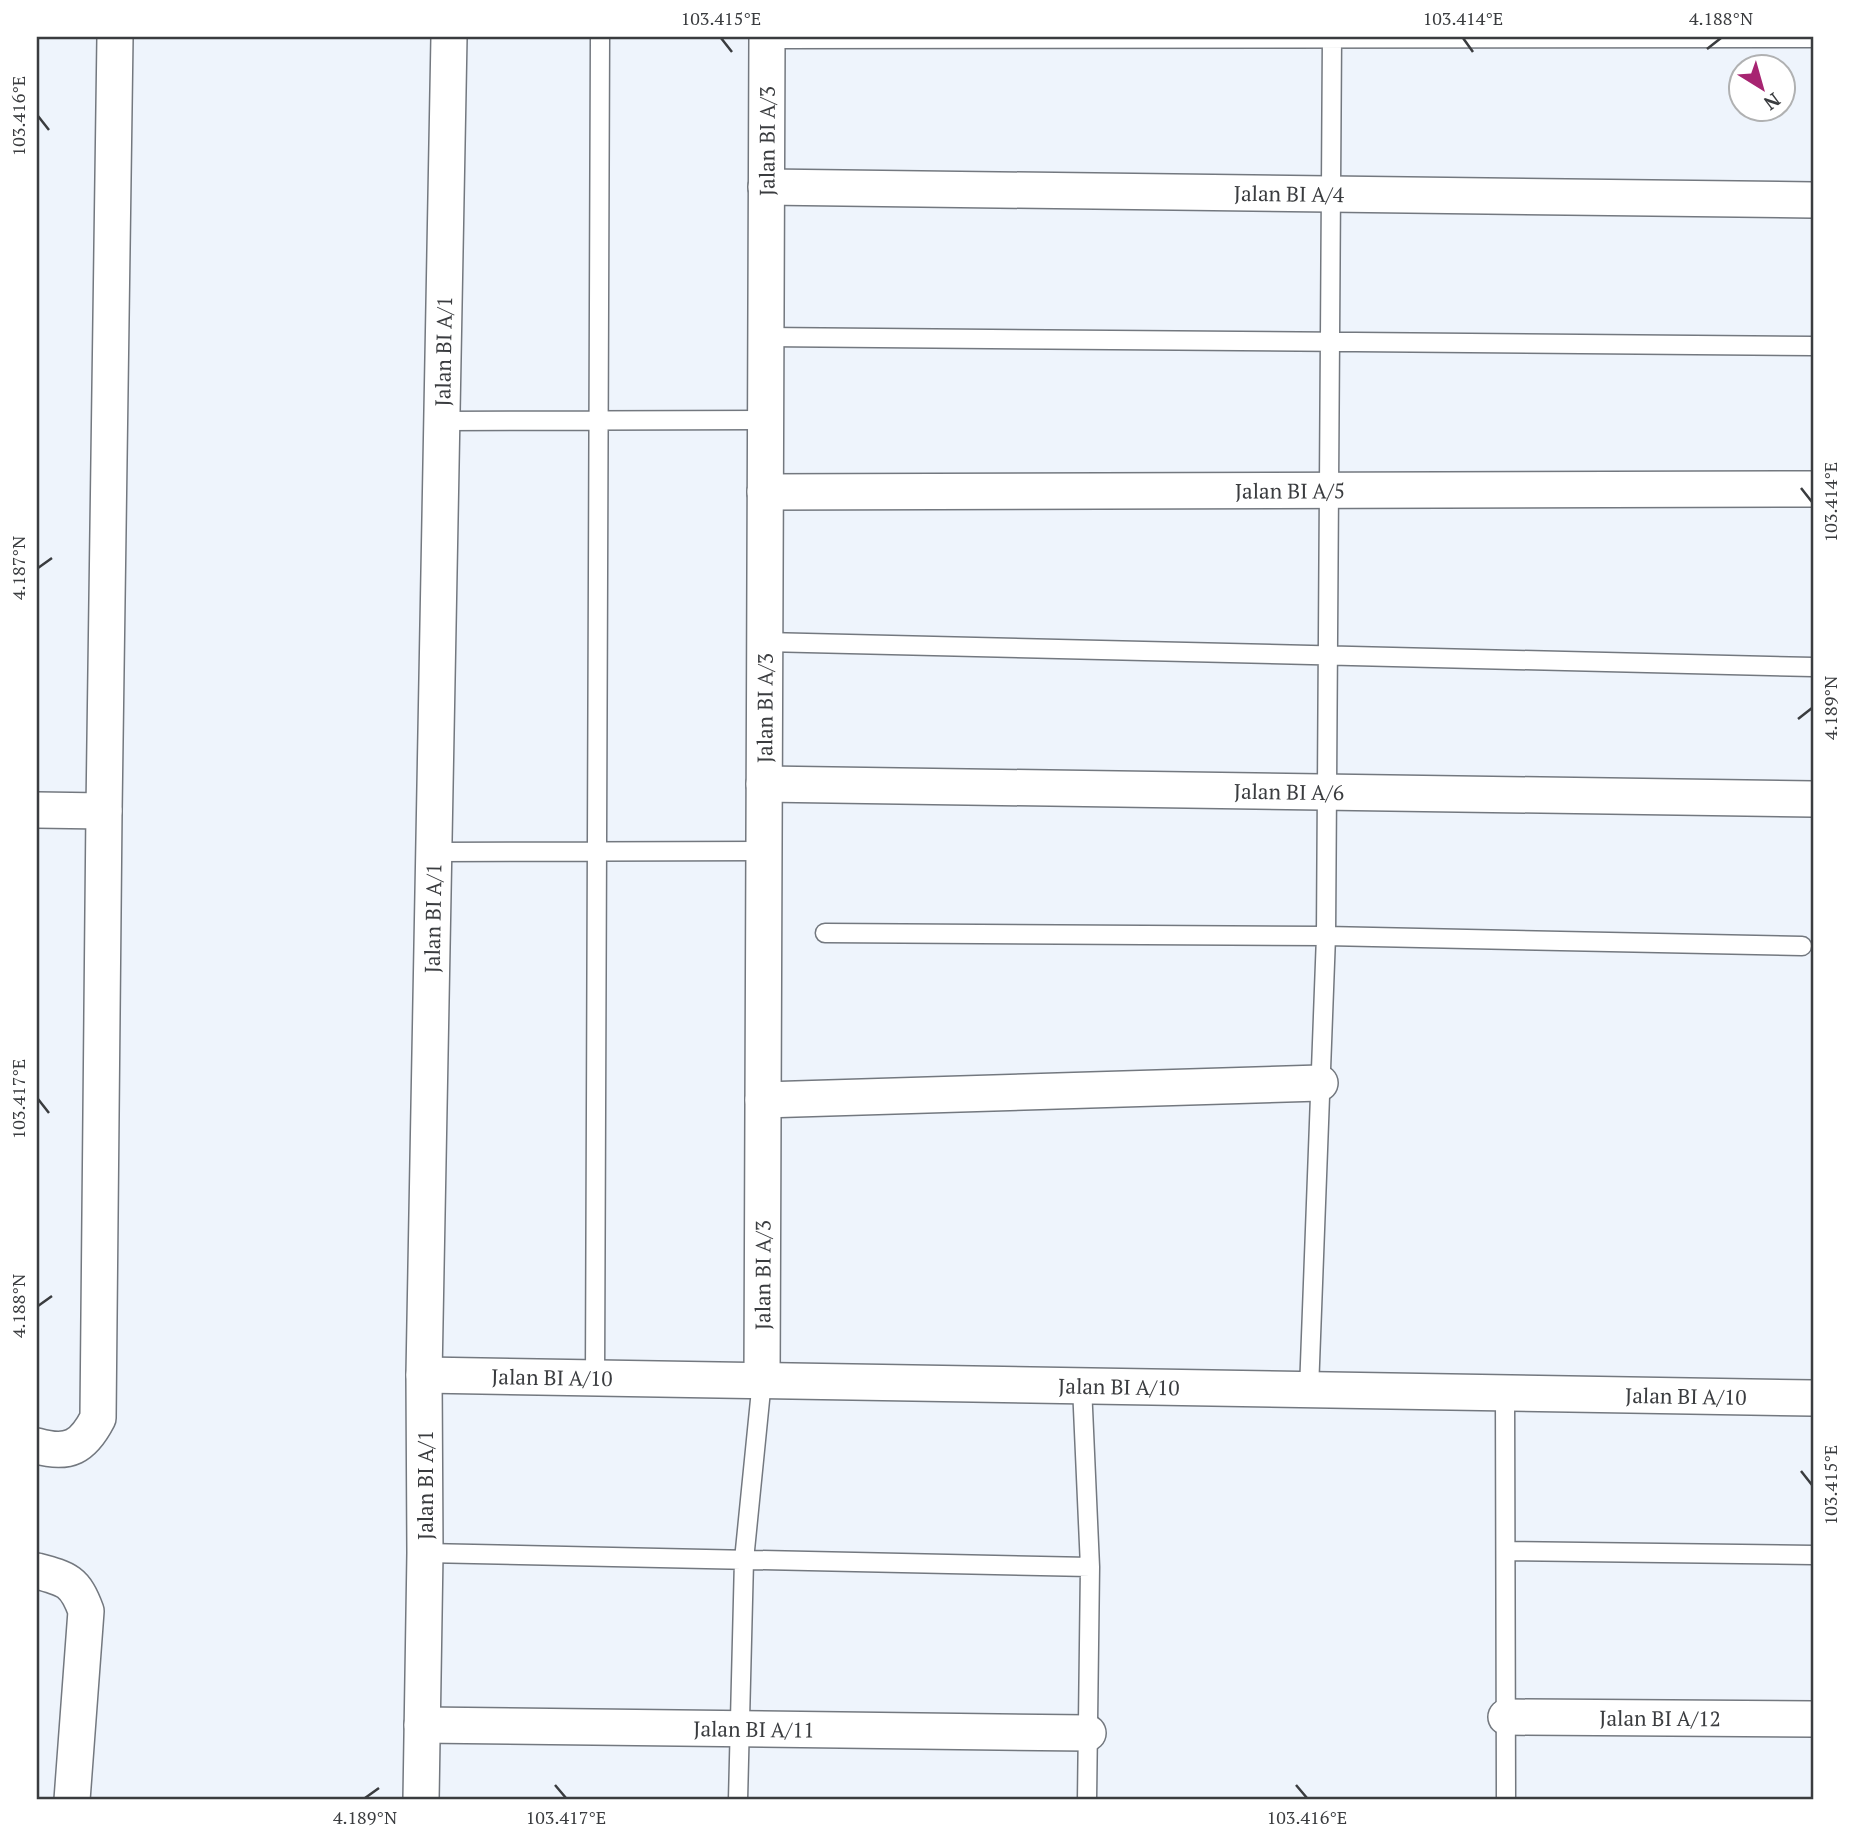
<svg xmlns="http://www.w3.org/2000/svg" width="1850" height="1837" font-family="'PT Serif',serif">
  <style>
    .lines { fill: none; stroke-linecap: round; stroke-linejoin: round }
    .lane-casing { stroke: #73787f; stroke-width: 21 }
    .street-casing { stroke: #73787f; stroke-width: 38 }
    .lane { stroke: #fff; stroke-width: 18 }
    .street { stroke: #fff; stroke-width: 35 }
    .ticks { fill: none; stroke: #3a3c3f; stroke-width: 2.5 }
    .labels { text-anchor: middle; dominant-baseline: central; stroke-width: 5; stroke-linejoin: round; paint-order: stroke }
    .street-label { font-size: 21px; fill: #3a3c3f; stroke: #fff }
    .neatline { fill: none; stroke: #3a3c3f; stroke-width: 2.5 }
    .ticks-label { font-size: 18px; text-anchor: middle; fill: #3a3c3f }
  </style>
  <rect width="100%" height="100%" fill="#eef4fc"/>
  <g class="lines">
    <defs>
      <path id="lane" d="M767 39 1813 38
        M766 337 1813 346
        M443 421 765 420
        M765 642 1813 667
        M435 852 764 851
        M825 933 1326 936 1802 946
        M595 1378 600 37
        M1082 1386 1090 1567 1087 1800
        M1309 1390 1326 936 1332 37
        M1505 1392 1506 1800
        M1506 1551 1813 1555
        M425 1553 1090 1567
        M738 1800 744 1560 762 1380"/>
      <g id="street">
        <path id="s1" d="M766 187 1813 200"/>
        <path id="s2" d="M765 492 1813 489"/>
        <path id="s3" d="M764 784 1813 799"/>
        <path d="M37 810 104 811"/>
        <path d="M763 1100 1320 1083"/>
        <path id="s4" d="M424 1375 1813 1398"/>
        <path id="s5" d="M762 1380 767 37"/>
        <path d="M37 1446C69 1455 83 1447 98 1418L104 811 115 37"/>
        <path d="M37 1571C67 1579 75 1581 86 1611L72 1800"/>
        <path id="s6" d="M1506 1717 1813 1719"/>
        <path id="s7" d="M422 1725 1088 1733"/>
        <path id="s8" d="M421 1800 425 1553 424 1375 449 37"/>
      </g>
    </defs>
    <!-- lane casing -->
    <use href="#lane" class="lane-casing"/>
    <!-- street casing -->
    <use href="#street" class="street-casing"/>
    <!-- lane -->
    <use href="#lane" class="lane"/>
    <!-- street -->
    <use href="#street" class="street"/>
  </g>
  <!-- ticks -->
  <path class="ticks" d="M721 38 732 52M1463 38 1473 52M1707 49 1721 38M38 116 49 130M1801 488 1812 502M38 568 52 558M1798 719 1812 708M38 1099 49 1113M38 1306 52 1296M1801 1471 1812 1485M555 1785 566 1798M1296 1785 1307 1798M365 1798 379 1788"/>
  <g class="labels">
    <!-- street labels -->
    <g class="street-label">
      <text stroke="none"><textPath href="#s5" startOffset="1239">Jalan BI A/3</textPath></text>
      <text stroke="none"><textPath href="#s1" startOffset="523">Jalan BI A/4</textPath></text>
      <text stroke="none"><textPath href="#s8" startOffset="1449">Jalan BI A/1</textPath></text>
      <text stroke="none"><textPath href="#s2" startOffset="525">Jalan BI A/5</textPath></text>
      <text stroke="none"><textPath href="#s5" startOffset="672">Jalan BI A/3</textPath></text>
      <text stroke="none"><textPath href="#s3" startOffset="525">Jalan BI A/6</textPath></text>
      <text stroke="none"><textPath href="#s8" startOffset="882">Jalan BI A/1</textPath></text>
      <text stroke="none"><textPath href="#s5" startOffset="105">Jalan BI A/3</textPath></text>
      <text stroke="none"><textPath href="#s4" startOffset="128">Jalan BI A/10</textPath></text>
      <text stroke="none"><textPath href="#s4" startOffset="695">Jalan BI A/10</textPath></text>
      <text stroke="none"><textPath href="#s4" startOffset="1262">Jalan BI A/10</textPath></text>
      <text transform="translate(425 1485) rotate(-90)">Jalan BI A/1</text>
      <text stroke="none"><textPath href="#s6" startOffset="154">Jalan BI A/12</textPath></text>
      <text stroke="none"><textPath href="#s7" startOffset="332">Jalan BI A/11</textPath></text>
    </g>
  </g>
  <!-- border -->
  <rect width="1850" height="1837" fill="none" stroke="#ffffff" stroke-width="77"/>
  <!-- north arrow -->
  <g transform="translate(1762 88) rotate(143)"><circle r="33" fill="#ffffff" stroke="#b0b1b2" stroke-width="2"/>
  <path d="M0-5L12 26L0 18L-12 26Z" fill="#a72471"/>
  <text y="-10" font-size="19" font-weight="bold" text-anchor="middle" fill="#3a3c3f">N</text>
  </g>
  <rect x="38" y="38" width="1774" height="1760" class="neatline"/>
  <g class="ticks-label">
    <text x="721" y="25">103.415°E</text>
    <text x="1463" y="25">103.414°E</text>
    <text x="1721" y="25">4.188°N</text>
    <text transform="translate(19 116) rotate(-90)" y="6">103.416°E</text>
    <text transform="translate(1831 502) rotate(-90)" y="6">103.414°E</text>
    <text transform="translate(19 568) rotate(-90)" y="6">4.187°N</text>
    <text transform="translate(1831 708) rotate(-90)" y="6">4.189°N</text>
    <text transform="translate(19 1099) rotate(-90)" y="6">103.417°E</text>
    <text transform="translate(19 1306) rotate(-90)" y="6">4.188°N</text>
    <text transform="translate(1831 1485) rotate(-90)" y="6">103.415°E</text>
    <text x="365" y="1824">4.189°N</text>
    <text x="566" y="1824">103.417°E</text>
    <text x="1307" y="1824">103.416°E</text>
  </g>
</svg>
